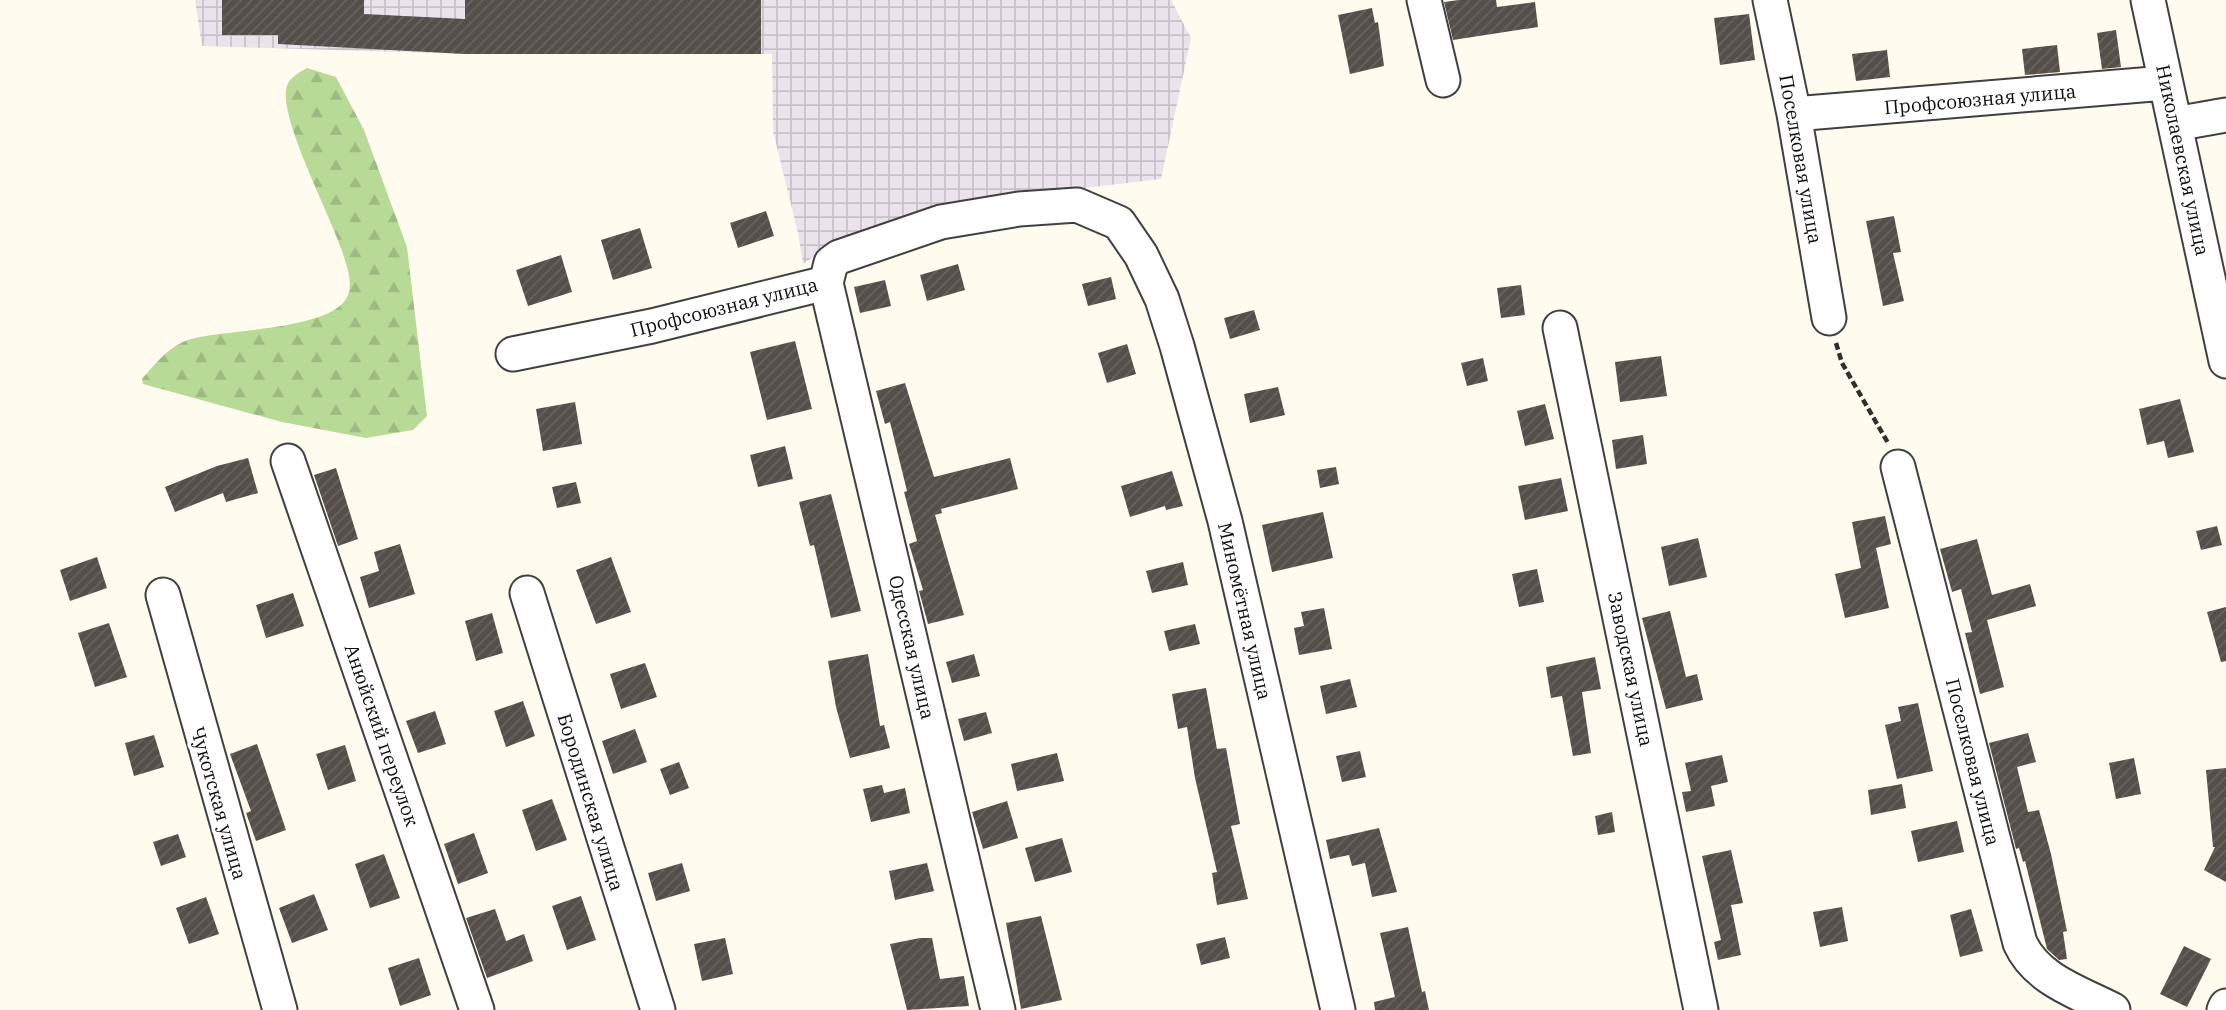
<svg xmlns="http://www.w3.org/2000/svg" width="2226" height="1010" font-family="'IBM Plex Serif',serif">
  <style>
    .industrial { fill: url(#industrial-grid) }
    .forest { fill: url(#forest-firs) }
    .building { fill: url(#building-hatch) }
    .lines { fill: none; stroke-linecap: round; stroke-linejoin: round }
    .minor-casing { stroke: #404040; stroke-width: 37 }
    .path { stroke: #2f2f2f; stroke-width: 4.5; stroke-dasharray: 7 3.5; stroke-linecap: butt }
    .minor { stroke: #fff; stroke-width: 33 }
    .labels { text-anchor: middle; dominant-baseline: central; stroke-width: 7; stroke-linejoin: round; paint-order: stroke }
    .street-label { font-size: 19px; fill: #0d0d0d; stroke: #fff }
  </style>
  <defs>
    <pattern id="industrial-grid" width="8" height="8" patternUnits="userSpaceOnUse" patternTransform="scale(1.75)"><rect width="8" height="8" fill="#ebe2ec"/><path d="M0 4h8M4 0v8" fill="none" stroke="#c8c1c9"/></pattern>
    <pattern id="forest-firs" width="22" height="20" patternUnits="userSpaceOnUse" patternTransform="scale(1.75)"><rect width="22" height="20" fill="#b8da97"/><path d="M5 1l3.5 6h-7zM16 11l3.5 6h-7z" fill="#9dba81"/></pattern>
    <pattern id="building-hatch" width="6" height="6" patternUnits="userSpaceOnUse" patternTransform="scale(1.75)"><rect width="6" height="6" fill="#564e4a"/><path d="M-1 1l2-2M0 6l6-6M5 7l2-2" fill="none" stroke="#696360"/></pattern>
  </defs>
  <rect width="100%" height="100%" fill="#fffbee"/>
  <!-- industrial -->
  <path class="industrial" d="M195 0H1171L1191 38 1161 179 1018 196 825 249 803 264 798 233 773 131 772 54H465L202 46Z"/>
  <!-- forest -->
  <path class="forest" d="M307 68 336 77 364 130 407 247 427 416 413 430 366 438 282 422 143 384 142 379C156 363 170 345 191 339 223 329 341 331 349 292 352 278 346 264 342 251 329 212 282 124 286 90 287 79 298 73 307 68Z"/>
  <!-- building -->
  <path class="building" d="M222 0H364V14L465 19V0H761V54H465L278 44V35H222Z
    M1459 0H1496L1497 7 1535 2 1538 27 1453 40 1444 2Z
    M1372 8 1375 23 1378 22 1384 66 1350 74 1338 15Z
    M1749 14 1755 60 1720 65 1714 18Z
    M2116 30 2121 67 2102 69 2097 33Z
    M2057 45 2060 72 2025 75 2022 49Z
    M1887 50 1890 77 1856 81 1852 54Z
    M766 211 774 236 738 248 730 223Z
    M1894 216 1901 252 1893 253 1904 301 1883 306 1866 221Z
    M640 228 652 268 613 280 601 240Z
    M561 255 572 292 528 306 516 270Z
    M958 264 965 290 927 301 920 275Z
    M1111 277 1116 299 1088 306 1082 284Z
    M885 280 891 306 860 313 854 287Z
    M1521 285 1525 315 1501 318 1497 288Z
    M1254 310 1260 330 1230 339 1224 318Z
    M795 341 812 409 767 420 750 352Z
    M1127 344 1136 374 1107 383 1098 353Z
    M1661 356 1667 396 1620 402 1615 362Z
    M1483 358 1488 381 1467 386 1461 363Z
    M905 383 934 477 1010 458 1018 489 941 509 942 513 935 515 964 615 928 624 919 591 923 590 909 544 917 541 904 492 907 491 890 422 885 424 876 391Z
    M1278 387 1285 415 1250 423 1244 394Z
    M2180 399 2194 452 2168 458 2164 441 2147 445 2139 409Z
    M575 402 582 444 543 451 536 409Z
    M1545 404 1554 439 1525 446 1517 411Z
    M1643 435 1647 464 1616 469 1612 440Z
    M785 446 793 479 758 487 750 455Z
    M248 458 258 493 226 502 223 493 175 512 165 487 217 466Z
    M1336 467 1339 484 1320 488 1317 470Z
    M336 468 358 539 338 546 314 475Z
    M1172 471 1183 506 1166 510 1165 506 1130 517 1121 486Z
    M1561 478 1568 511 1525 520 1518 486Z
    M576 482 581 503 557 508 552 487Z
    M831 494 861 611 831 618 814 545 810 546 799 502Z
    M1323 512 1333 558 1272 572 1262 525Z
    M1885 516 1891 544 1876 548 1889 608 1845 618 1835 574 1861 568 1852 522Z
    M2217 526 2222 545 2201 550 2196 531Z
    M1698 538 1707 577 1669 586 1661 547Z
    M1977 539 1992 595 2030 584 2036 606 1987 620 2004 687 1980 694 1965 633 1972 632 1961 589 1952 592 1940 549Z
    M400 544 415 594 369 608 360 577 379 571 374 552Z
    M97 557 107 588 70 601 60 570Z
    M611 557 631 612 596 624 576 570Z
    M1183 562 1188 585 1152 593 1146 571Z
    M1537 569 1544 602 1519 607 1512 574Z
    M293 593 304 626 266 638 256 605Z
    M2226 607V661L2221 662 2207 612Z
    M1324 608 1332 649 1299 655 1294 628 1304 626 1301 612Z
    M1670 611 1686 677 1697 674 1703 700 1666 709 1642 618Z
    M492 613 503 653 476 661 465 621Z
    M109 623 127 677 95 687 78 633Z
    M1195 624 1200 644 1169 651 1164 631Z
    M868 654 880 726 884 725 890 748 850 758 836 707 828 661Z
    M974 654 980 676 952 683 946 662Z
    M1595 657 1601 689 1582 692 1591 753 1573 756 1562 696 1551 698 1546 667Z
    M645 663 657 697 621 709 610 674Z
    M1350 679 1357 707 1326 714 1320 686Z
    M1206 688 1217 749 1226 748 1240 824 1231 826 1248 899 1217 905 1212 873 1217 872 1195 778 1187 727 1178 729 1172 694Z
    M523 701 535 736 506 747 494 711Z
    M1918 703 1933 771 1897 779 1885 725 1901 721 1898 707Z
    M435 711 446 744 418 753 406 721Z
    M986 712 992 733 964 741 958 719Z
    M635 729 647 762 613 774 602 741Z
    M2028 733 2036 762 2017 767 2028 812 2039 810 2051 854 2067 931 2063 932 2067 959 2059 960 2047 949 2025 861 2023 862 2019 848 2016 849 1989 743Z
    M154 735 164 767 134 776 125 743Z
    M257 744 286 830 256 841 246 813 251 811 230 754Z
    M345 745 356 781 328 790 316 754Z
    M1360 751 1366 777 1342 782 1336 756Z
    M1057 753 1064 781 1017 791 1011 764Z
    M1722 755 1728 782 1711 786 1715 806 1686 812 1682 792 1691 791 1685 763Z
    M2134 758 2141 794 2116 799 2109 763Z
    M679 762 689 788 670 795 660 769Z
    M2226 768V882L2204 870 2215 847H2213L2206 770Z
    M1902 784 1906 808 1871 815 1868 790Z
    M882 785 884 793 905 788 910 813 871 822 863 789Z
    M552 799 567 840 536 851 522 810Z
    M1007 801 1018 838 983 849 972 812Z
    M1612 812 1615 832 1598 835 1595 816Z
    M1957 821 1964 852 1918 862 1911 831Z
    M1379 828 1397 892 1372 897 1365 863 1352 866 1349 855 1330 859 1326 840Z
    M474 833 488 873 458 884 444 844Z
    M178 834 186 857 161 866 153 842Z
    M1062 838 1072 872 1035 882 1025 848Z
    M1731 850 1743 903 1731 905 1741 955 1718 960 1714 942 1721 940 1702 856Z
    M384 854 400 898 370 908 355 864Z
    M682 863 690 891 656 901 648 873Z
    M927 863 934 891 895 900 889 871Z
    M314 894 328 930 292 943 279 908Z
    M581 896 596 940 567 950 552 906Z
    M206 897 219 934 189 944 176 908Z
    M1842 907 1848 941 1820 947 1813 912Z
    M495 909 506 941 524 934 533 961 487 978 466 918Z
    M1971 909 1983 951 1960 957 1950 915Z
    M1041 916 1062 1000 1021 1009 1006 923Z
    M1408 927 1422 992 1425 991 1429 1010H1375L1374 1002 1395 997 1380 933Z
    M1225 937 1230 958 1201 965 1196 944Z
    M725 938 733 974 702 981 694 944Z
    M920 938H932L940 979 964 976 969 1006 907 1010 890 944Z
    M2184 946 2211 959 2187 1007 2160 994Z
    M419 958 431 995 400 1006 388 968Z"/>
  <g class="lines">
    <defs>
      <path id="minor" d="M1424 0 1443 80
        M1770 0 1794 114 1829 318
        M2148 0 2226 361
        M1794 114 2165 83
        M2175 124 2226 115
        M826 283 998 1010
        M1560 328 1701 1010
        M513 354 652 326 826 283 831 263 839 257 941 222 1019 209 1077 205 1119 223 1141 255 1162 299 1177 346 1225 521 1338 1010
        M288 461 477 1010
        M1898 467 2020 943C2037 980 2078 992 2113 1010
        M527 593 658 1010
        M163 595 280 1010
        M2224 1010 2226 1006"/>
    </defs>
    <!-- minor casing -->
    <use href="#minor" class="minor-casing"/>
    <!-- path -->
    <path class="path" d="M1836 343 1842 363 1888 443"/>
    <!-- minor -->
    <use href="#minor" class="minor"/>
  </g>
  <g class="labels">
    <!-- street labels -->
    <g class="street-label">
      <text transform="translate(1980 99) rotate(-5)">Профсоюзная улица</text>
      <text transform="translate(1801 159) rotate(80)">Поселковая улица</text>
      <text transform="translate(2183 160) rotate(78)">Николаевская улица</text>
      <text transform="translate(724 307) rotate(-14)">Профсоюзная улица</text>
      <text transform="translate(1245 611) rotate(77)">Миномётная улица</text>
      <text transform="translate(912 647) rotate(77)">Одесская улица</text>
      <text transform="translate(1631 669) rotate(78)">Заводская улица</text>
      <text transform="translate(382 735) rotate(71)">Анюйский переулок</text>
      <text transform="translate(1973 762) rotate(76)">Поселковая улица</text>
      <text transform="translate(591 802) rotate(73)">Бородинская улица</text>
      <text transform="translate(219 803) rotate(74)">Чукотская улица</text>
    </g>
  </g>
</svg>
